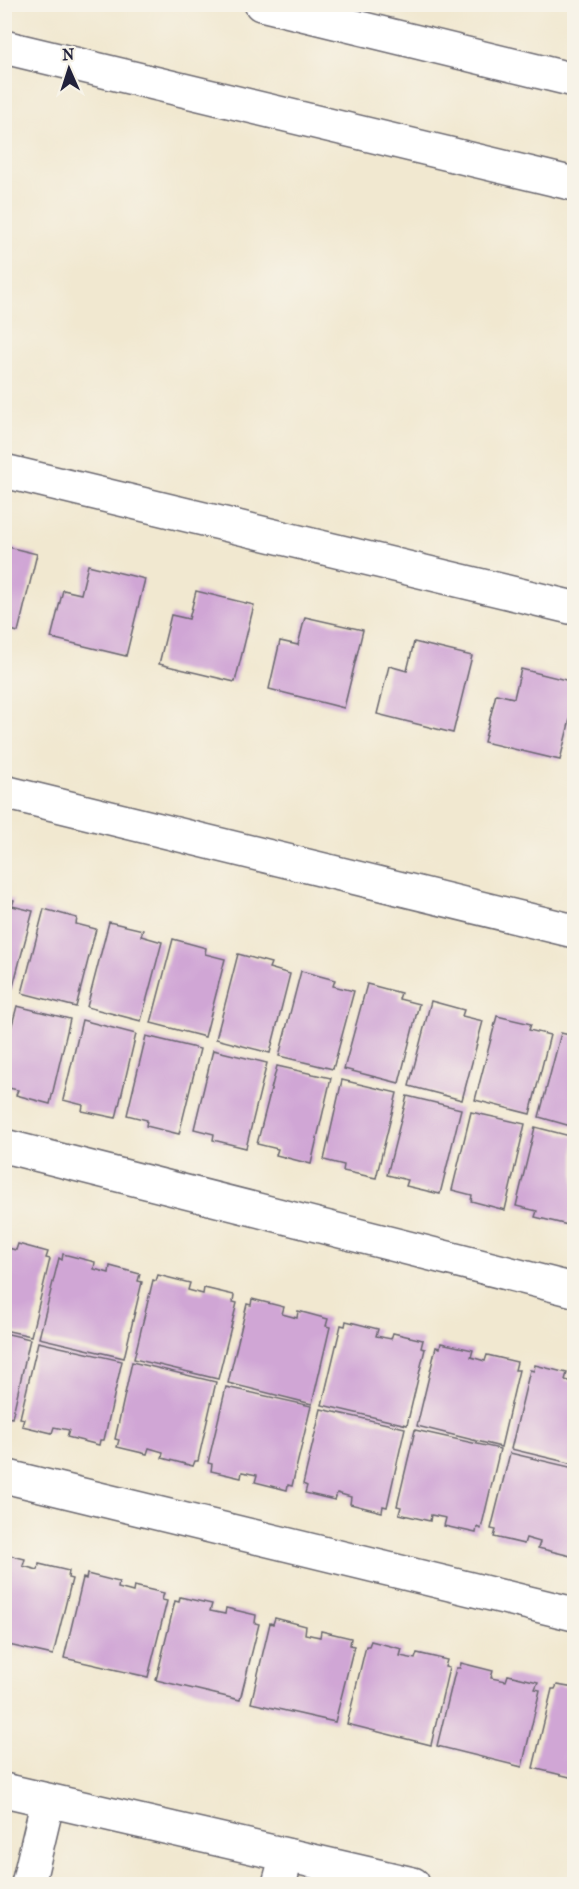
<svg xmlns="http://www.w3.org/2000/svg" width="579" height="1889" font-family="'IM FELL French Canon',serif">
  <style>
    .building { fill: #d0a6d5 }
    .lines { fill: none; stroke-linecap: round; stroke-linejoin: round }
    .minor-casing { stroke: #6a676f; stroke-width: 36 }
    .minor { stroke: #fff; stroke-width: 33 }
  </style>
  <rect width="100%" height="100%" fill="#f7f3e8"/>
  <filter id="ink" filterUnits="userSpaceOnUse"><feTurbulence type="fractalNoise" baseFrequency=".0167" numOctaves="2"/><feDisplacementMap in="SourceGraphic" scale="12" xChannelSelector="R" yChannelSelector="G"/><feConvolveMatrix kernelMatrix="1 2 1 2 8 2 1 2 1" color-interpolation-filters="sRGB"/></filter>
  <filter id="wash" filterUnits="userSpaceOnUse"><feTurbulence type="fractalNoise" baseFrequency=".008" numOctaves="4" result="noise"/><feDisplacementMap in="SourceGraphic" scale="24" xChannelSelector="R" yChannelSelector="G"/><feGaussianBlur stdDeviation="1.35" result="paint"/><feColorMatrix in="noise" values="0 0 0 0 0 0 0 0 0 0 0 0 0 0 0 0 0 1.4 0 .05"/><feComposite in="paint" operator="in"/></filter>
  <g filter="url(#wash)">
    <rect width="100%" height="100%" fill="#f1e8d0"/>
    <g id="blocks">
      <!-- building -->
      <path class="building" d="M4 546 37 554 18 632 4 628Z
        M88 565 145 579 126 656 51 638 63 590 81 594Z
        M196 591 254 605 235 682 159 664 171 615 189 619Z
        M305 617 363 630 344 708 269 689 280 641 298 645Z
        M414 642 472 656 453 733 377 714 389 666 407 671Z
        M521 669 574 682V703L560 760 484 742 496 694 514 698Z
        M4 898 14 900 12 906 33 911 12 990 4 988Z
        M44 909 77 918 76 924 96 929 76 1007 22 993Z
        M109 922 143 930 141 936 162 942 141 1021 87 1007Z
        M173 939 206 948 205 954 225 959 205 1037 151 1023Z
        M238 954 271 963 269 968 290 974 270 1053 216 1039Z
        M301 971 335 980 333 986 354 991 333 1069 279 1056Z
        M367 984 401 993 399 999 419 1004 399 1083 344 1069Z
        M431 1001 464 1010 462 1016 483 1021 462 1100 409 1086Z
        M17 1006 70 1019 50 1104 16 1095 18 1090 4 1087V1055Z
        M497 1016 531 1024 529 1030 550 1035 530 1114 475 1100Z
        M82 1020 136 1034 116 1118 82 1111 83 1105 63 1100Z
        M561 1033 574 1036V1127L539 1117Z
        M146 1036 200 1049 179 1134 146 1126 147 1120 127 1115Z
        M213 1050 267 1063 246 1148 213 1140 214 1134 194 1129Z
        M277 1066 331 1078 311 1164 276 1155 278 1149 257 1144Z
        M342 1080 397 1093 376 1178 343 1171 344 1165 324 1160Z
        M407 1096 461 1109 440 1194 406 1186 408 1180 387 1175Z
        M471 1112 525 1124 505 1210 471 1201 472 1195 452 1190Z
        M535 1127 574 1137V1200L568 1225 535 1217 537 1211 516 1206Z
        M18 1244 48 1252 46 1258 50 1259 31 1336 4 1330V1247L16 1250Z
        M63 1254 95 1262 94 1269 109 1273 110 1266 140 1274 138 1281 142 1282 124 1358 39 1338 59 1258 62 1260Z
        M158 1275 190 1283 188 1290 203 1294 204 1288 234 1295 233 1302 237 1303 218 1379 134 1359 153 1280 156 1281Z
        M252 1299 284 1307 282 1314 297 1318 298 1311 328 1319 326 1326 330 1327 312 1404 228 1383 247 1304 251 1305Z
        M346 1321 378 1329 376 1336 391 1339 393 1333 423 1340 421 1348 425 1349 407 1425 322 1405 341 1325 345 1326Z
        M4 1333 30 1339 12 1418 8 1417 7 1422H4Z
        M38 1342 122 1361 104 1440H100L99 1445 67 1437 69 1430 54 1427 52 1433 22 1426 24 1419 20 1418Z
        M441 1343 473 1350 471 1357 485 1361 487 1355 517 1362 515 1370H519L501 1447 417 1426 436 1347 440 1348Z
        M132 1362 216 1382 198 1461H195L193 1466 162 1458 163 1452 149 1448 147 1454 117 1447 119 1440 115 1439Z
        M535 1365 567 1373 565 1380 574 1382V1464L511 1449 530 1370 534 1371Z
        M226 1387 311 1406 292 1486 288 1485 287 1490 255 1482 257 1475 242 1472 241 1478 211 1471 212 1464 208 1463Z
        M321 1409 405 1428 387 1507 383 1506 382 1512 350 1504 351 1497 337 1493 335 1500 305 1493 307 1486 303 1484Z
        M415 1430 500 1449 481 1529 477 1527 476 1533 444 1526 446 1518 431 1515 430 1521 399 1514 401 1507 397 1506Z
        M510 1453 574 1468V1551H572L571 1556 538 1548 540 1542 526 1538 524 1544 494 1537 496 1530 491 1529Z
        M4 1554 25 1559 23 1566 38 1570 39 1564 69 1571 68 1578 72 1579 53 1655 4 1644Z
        M87 1574 119 1582 118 1588 133 1592 134 1586 164 1593 162 1600 167 1601 148 1677 64 1658 83 1578 86 1579Z
        M180 1597 212 1604 210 1611 225 1614 226 1608 256 1615 255 1623 259 1624 240 1700 156 1680 175 1601 179 1602Z
        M275 1618 306 1626 305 1634 320 1637 321 1631 351 1638 350 1645 354 1646 335 1722 251 1703 270 1623 273 1624Z
        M371 1641 402 1649 400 1656 415 1659 417 1653 447 1660 445 1667 449 1668 431 1745 347 1724 366 1646H369Z
        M461 1663 493 1671 491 1678 506 1681 508 1675 538 1682 535 1689 540 1690 522 1767 437 1746 456 1668H460Z
        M557 1685 574 1688V1778L533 1768 552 1689H555Z"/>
    </g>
  </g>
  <g filter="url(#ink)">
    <use href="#blocks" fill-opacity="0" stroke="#6a676f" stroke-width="1.5"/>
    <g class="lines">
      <defs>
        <path id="minor" d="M261 4 574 80
          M4 47 574 184
          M4 471 574 608
          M4 792 574 931
          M4 1146 574 1290
          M4 1476 574 1614
          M4 1790 413 1884
          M28 1884 48 1800
          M279 1884 287 1855"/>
      </defs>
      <!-- minor casing -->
      <use href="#minor" class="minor-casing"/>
      <!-- minor -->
      <use href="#minor" class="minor"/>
    </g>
  </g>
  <!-- margin -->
  <rect width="579" height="1889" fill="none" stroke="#f7f3e8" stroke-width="24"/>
  <!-- north arrow -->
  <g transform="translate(69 69) rotate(357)" stroke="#f7f3e8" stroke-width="4.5" paint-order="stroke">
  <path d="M0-4.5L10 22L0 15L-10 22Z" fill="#22223b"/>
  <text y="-9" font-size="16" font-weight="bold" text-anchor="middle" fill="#22223b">N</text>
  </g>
</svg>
